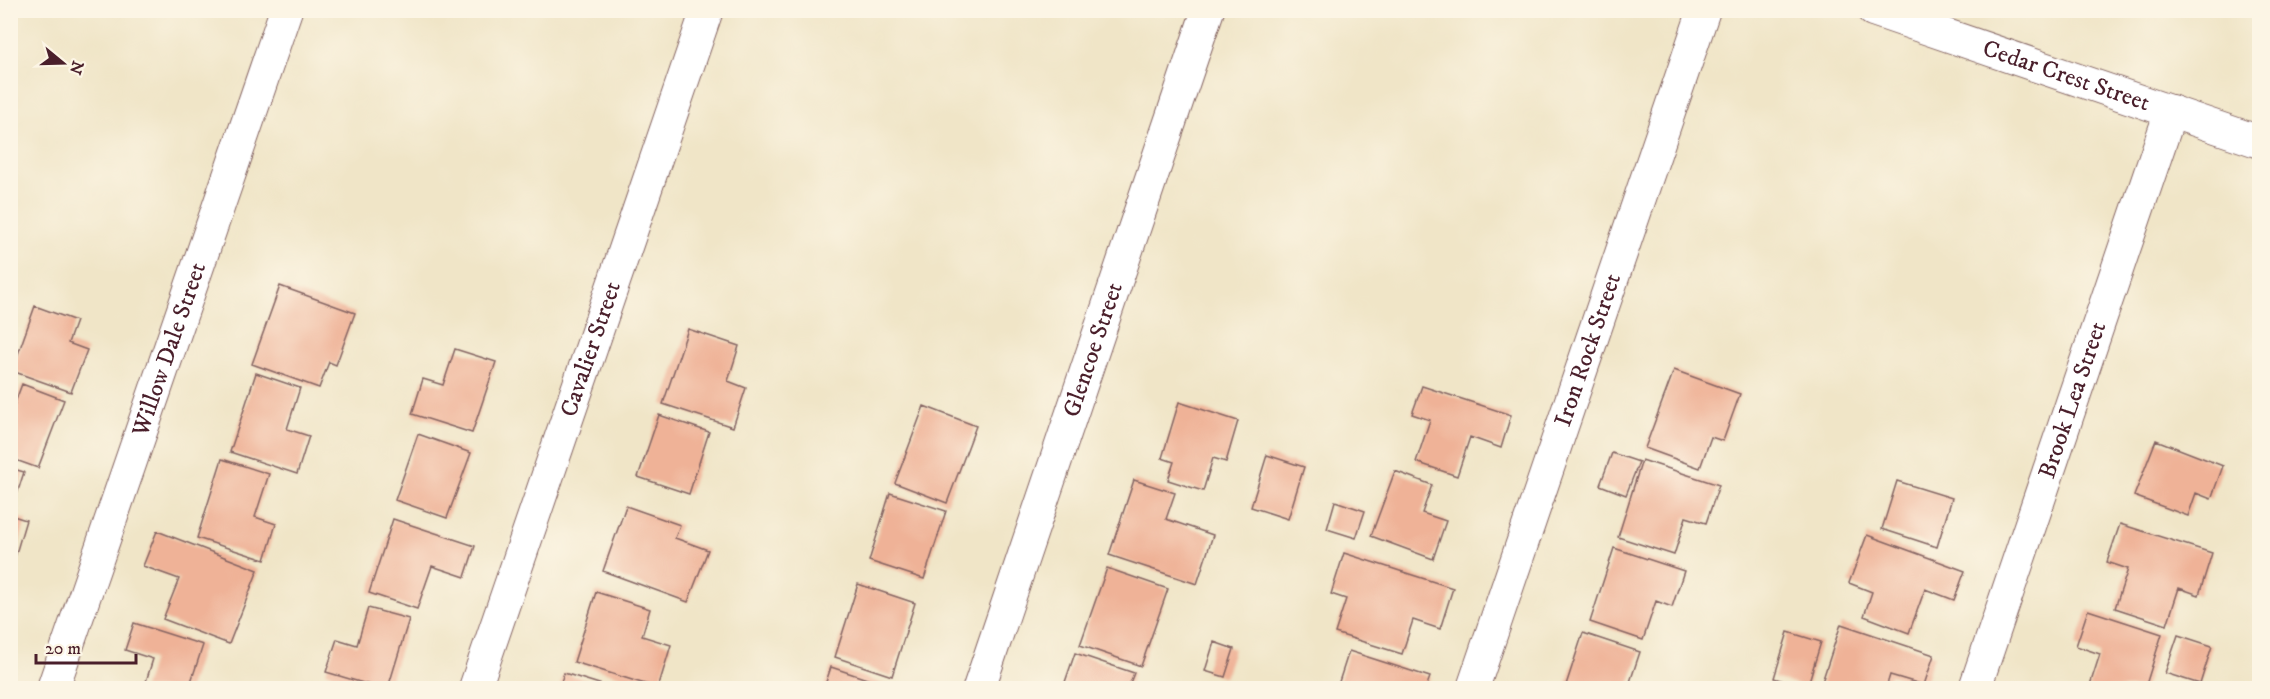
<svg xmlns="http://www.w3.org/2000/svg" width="2270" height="699" font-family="'IM FELL DW Pica',serif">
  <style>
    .building { fill: #efb297 }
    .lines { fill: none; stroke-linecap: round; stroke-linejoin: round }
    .minor-casing { stroke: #846462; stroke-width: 34 }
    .minor { stroke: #fff; stroke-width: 32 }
    .labels { text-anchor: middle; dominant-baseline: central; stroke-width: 4.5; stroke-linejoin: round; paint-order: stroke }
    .street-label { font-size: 24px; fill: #4a1f2b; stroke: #fcf5e5 }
  </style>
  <rect width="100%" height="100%" fill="#fcf5e5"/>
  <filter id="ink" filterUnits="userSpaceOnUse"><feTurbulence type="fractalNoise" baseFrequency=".0167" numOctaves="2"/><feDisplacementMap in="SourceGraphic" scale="12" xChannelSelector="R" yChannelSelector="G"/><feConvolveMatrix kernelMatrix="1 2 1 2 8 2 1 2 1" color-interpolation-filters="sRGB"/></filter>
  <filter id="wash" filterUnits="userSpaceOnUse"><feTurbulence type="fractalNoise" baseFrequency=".008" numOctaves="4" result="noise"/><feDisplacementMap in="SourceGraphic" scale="24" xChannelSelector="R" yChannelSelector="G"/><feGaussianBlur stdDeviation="1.35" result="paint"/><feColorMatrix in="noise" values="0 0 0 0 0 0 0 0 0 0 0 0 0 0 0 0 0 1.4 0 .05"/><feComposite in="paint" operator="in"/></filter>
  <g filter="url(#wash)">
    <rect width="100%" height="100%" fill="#f0e5c7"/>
    <g id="blocks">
      <!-- building -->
      <path class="building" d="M280 286 355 313 336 365 329 362 319 388 252 364Z
        M35 306 76 321 68 343 87 350 71 392 12 371Z
        M688 329 739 346 728 381 746 388 733 427 663 404Z
        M455 349 496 362 472 433 412 414 423 379 443 385Z
        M1674 370 1740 394 1723 441 1711 437 1700 468 1645 448Z
        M256 373 300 388 287 429 309 436 297 474 230 452Z
        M22 384 64 400 38 468 10 458V416Z
        M1422 386 1511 415 1501 448 1470 437 1457 476 1416 462 1430 420 1412 414Z
        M1179 402 1238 421 1226 462 1213 458 1203 491 1168 480 1174 462 1162 458Z
        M924 406 976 426 947 503 895 483Z
        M659 415 709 432 689 494 638 477Z
        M418 434 471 453 447 518 395 500Z
        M2156 440 2223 466 2211 499 2196 493 2188 516 2134 496Z
        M1612 453 1639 462 1626 495 1600 485Z
        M1267 455 1304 467 1288 519 1251 507Z
        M222 459 269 474 255 517 276 524 265 560 197 538Z
        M1642 460 1719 485 1706 523 1686 517 1674 555 1618 537Z
        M10 468 24 472 11 513H10Z
        M1395 471 1432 485 1422 513 1446 521 1433 559 1371 536Z
        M1134 480 1175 493 1166 519 1213 535 1197 584 1109 555Z
        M1897 481 1952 498 1937 547 1882 529Z
        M890 493 946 511 924 579 869 561Z
        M1335 501 1365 511 1356 538 1327 529Z
        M626 506 680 525 675 538 708 550 688 602 603 571Z
        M10 515 26 520 15 557 10 556Z
        M393 519 475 546 465 577 432 566 417 609 369 593Z
        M2120 524 2212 553 2199 595 2179 588 2167 625 2115 608 2128 569 2107 562Z
        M157 531 258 570 229 644 163 619 179 579 143 566Z
        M1867 535 1965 571 1954 600 1925 589 1909 633 1864 616 1872 592 1849 583Z
        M1614 548 1684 571 1672 607 1656 601 1643 640 1590 622Z
        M1344 553 1453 588 1440 629 1413 620 1402 654 1335 633 1346 599 1331 594Z
        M1107 568 1168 589 1141 666 1080 645Z
        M858 584 915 603 892 676 835 657Z
        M596 592 650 609 642 636 671 645 658 688 574 662Z
        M368 608 409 619 388 688H380L326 672 337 639 357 645Z
        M2088 610 2162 634 2145 688H2089L2100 654 2076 646Z
        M134 623 203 645 189 688H144L153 659 125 650Z
        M1841 624 1934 655 1924 685 1890 675 1886 688H1820Z
        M1788 632 1821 642 1807 688 1774 678Z
        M1583 633 1640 652 1628 688H1565Z
        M2178 635 2212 646 2200 684 2165 673Z
        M1214 642 1234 649 1225 677 1205 671Z
        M1349 651 1430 677 1426 688H1337Z
        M1075 653 1134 673 1128 688H1063Z
        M831 667 894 688H824Z
        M564 673 612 688H559Z"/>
    </g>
  </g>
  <g filter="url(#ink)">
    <use href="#blocks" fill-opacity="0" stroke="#846462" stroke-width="1.5"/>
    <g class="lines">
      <defs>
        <g id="minor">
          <path id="s1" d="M1873 10 2260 142"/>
          <path id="s2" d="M53 688 286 10"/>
          <path id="s3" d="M475 688 707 10"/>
          <path id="s4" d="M979 688 1208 10"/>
          <path id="s5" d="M1473 688 1704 10"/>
          <path id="s6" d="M1975 688 2171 111"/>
        </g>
      </defs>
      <!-- minor casing -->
      <use href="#minor" class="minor-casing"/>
      <!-- minor -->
      <use href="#minor" class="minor"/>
    </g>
  </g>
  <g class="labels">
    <!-- street labels -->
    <g class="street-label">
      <text stroke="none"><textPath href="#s1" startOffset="204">Cedar Crest Street</textPath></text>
      <text stroke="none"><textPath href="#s2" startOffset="358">Willow Dale Street</textPath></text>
      <text stroke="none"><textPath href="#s3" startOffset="358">Cavalier Street</textPath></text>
      <text stroke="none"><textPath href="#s4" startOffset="357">Glencoe Street</textPath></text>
      <text stroke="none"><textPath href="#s5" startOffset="357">Iron Rock Street</textPath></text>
      <text stroke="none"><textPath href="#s6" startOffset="304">Brook Lea Street</textPath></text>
    </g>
  </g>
  <!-- margin -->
  <rect width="2270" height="699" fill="none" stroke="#fcf5e5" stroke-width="36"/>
  <!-- north arrow -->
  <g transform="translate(63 63) rotate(109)" stroke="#fcf5e5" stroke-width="4.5" paint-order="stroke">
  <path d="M0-4.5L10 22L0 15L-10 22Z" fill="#4a1f2b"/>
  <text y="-9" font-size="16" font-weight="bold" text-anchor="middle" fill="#4a1f2b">N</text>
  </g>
  <!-- scale -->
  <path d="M36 654v9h100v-9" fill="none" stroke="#4a1f2b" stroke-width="3"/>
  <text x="45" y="654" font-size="18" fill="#4a1f2b" stroke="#fcf5e5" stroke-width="4.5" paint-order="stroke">20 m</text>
</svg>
